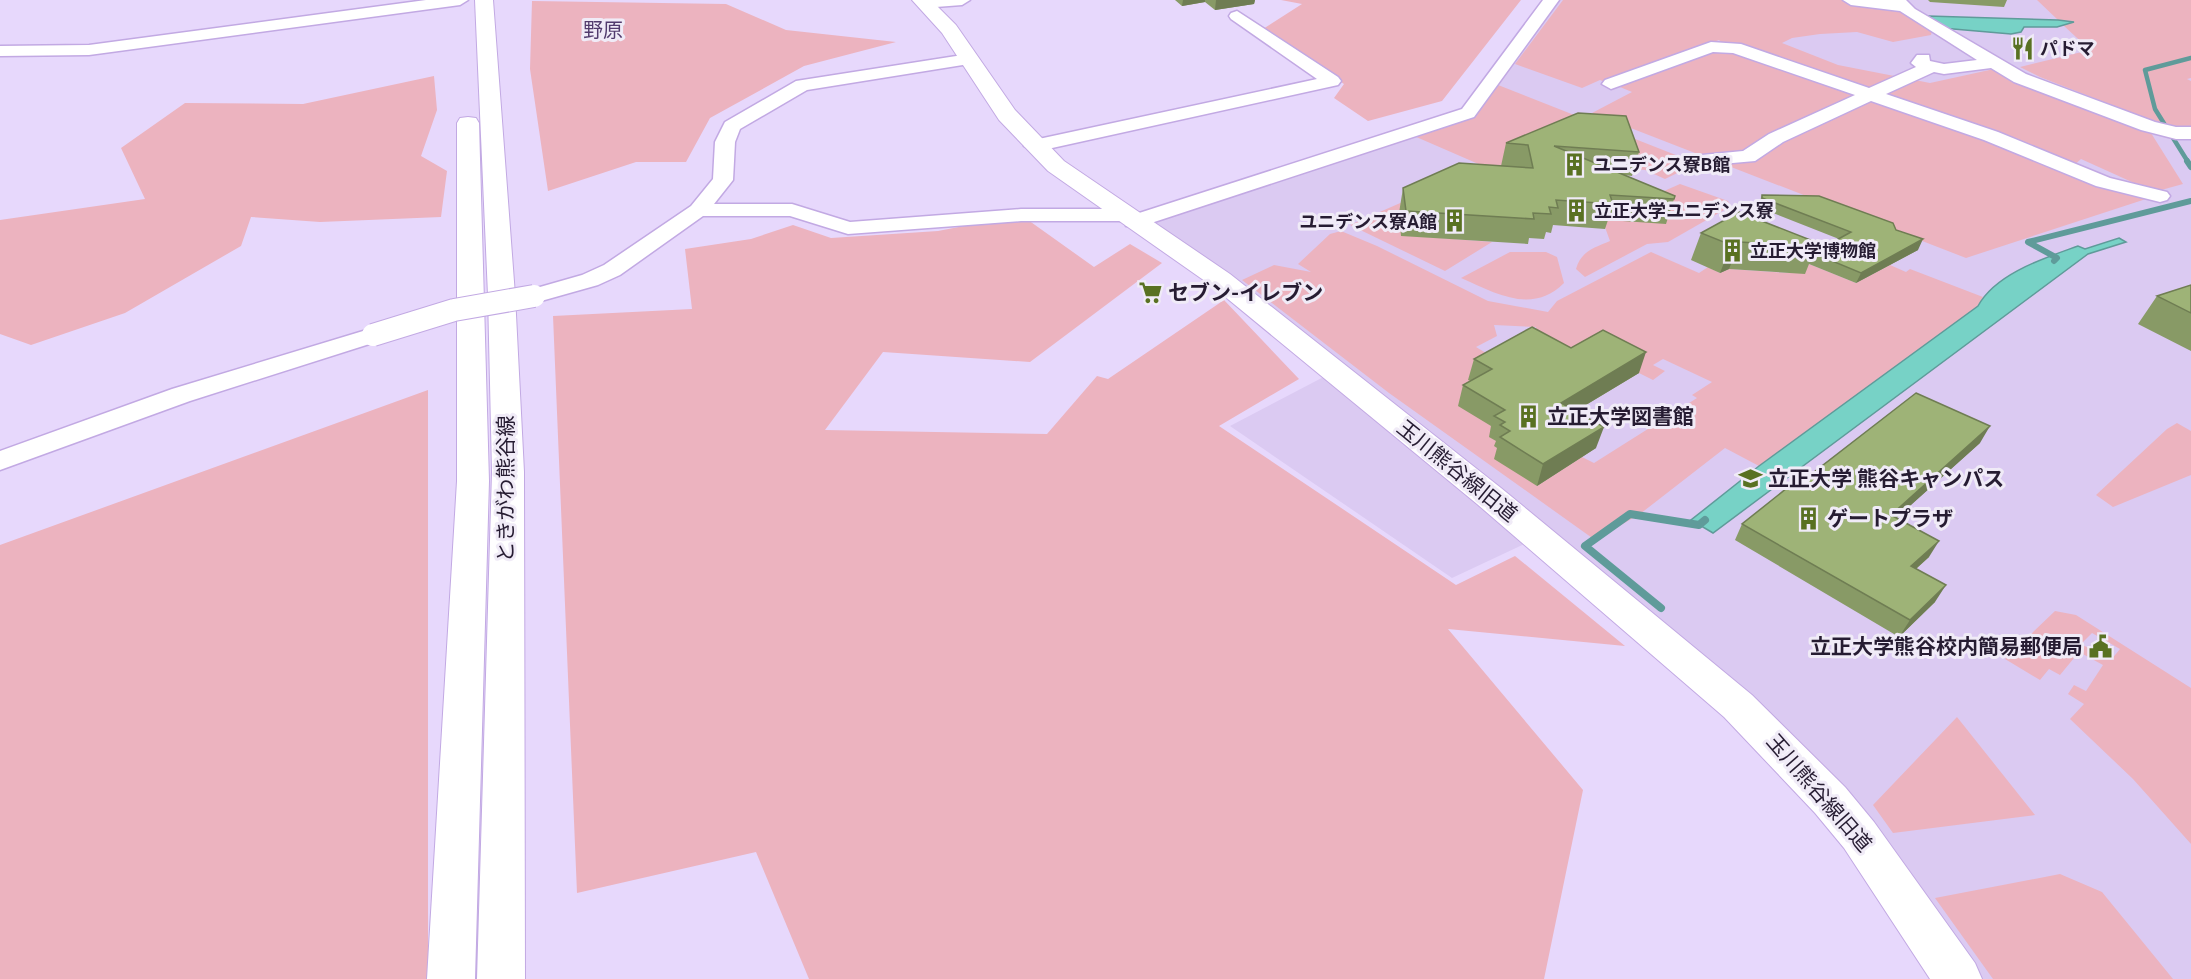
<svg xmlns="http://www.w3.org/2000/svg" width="2191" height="979" font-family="Roboto,'Noto Sans JP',sans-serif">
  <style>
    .built { fill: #dbcaf2 }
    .green { fill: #ecb3bf; fill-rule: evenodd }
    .water { fill: #77d2c6; stroke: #5f9b9a; stroke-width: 1.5 }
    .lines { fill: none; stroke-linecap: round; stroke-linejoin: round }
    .stream-far2 { stroke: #5f9b9a; stroke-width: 4.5 }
    .stream-far1 { stroke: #5f9b9a; stroke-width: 6 }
    .stream { stroke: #5f9b9a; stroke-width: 8 }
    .street-casing { stroke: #c2a9e3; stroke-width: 3 }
    .secondary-casing { stroke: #c2a9e3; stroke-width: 2 }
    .street { fill: #fff; fill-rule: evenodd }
    .secondary { fill: #fff; fill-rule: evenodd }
    .street-bridge-casing { stroke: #c2a9e3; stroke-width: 24; stroke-linecap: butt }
    .street-bridge { stroke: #fff; stroke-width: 22 }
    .wall { fill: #889a66 }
    .shaded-wall { fill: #6f7d53 }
    .building { fill: #9eb377; stroke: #6f7d53; stroke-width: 1.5 }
    .labels { text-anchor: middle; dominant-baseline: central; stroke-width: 6; stroke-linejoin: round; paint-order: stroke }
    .far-poi-label { font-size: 18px; font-weight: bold; fill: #261c32; stroke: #f0ebf7; text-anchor: start }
    .far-quarter-label { font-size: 20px; fill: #523b6d; stroke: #f0ebf7 }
    .poi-label { font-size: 21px; font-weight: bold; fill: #261c32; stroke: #f0ebf7; text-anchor: start }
    .street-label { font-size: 21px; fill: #261c32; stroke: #f0ebf7 }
  </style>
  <rect width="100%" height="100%" fill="#e7d8fc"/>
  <!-- built -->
  <path class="built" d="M1554 0H2191V979H1978L1548 533 1452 578 1230 426 1335 371 1126 219 1466 111Z"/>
  <!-- green -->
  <path class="green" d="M1281 0H1521L1442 101 1368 121 1334 98 1344 84 1263 29 1302 4Z
    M1563 0H1889L1932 31 1931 35 1893 42 1857 32 1820 34 1792 38 1782 43 1838 65 1930 83 1994 69 2151 133 2183 184 2154 192 2081 159 2072 167 2149 198 1966 258 1592 113 1632 92 1615 85 1708 51 1728 49 1719 40 1605 82 1600 80 1582 88 1515 64Z
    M2037 0H2191V78L2187 79 2191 81V127L2173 129 2040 77 2020 67 2090 50 2063 25 2073 21 2058 20Z
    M532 1 726 4 786 30 896 42 804 66 710 118 686 162H636L548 191 530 69Z
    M434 76 437 110 421 156 447 171 441 217 320 222 251 217 241 246 125 313 31 345 0 334V220L145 199 121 148 185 103 303 104Z
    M1493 83 1691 161 1694 165 1665 179 1645 170 1520 158 1490 169 1414 136 1468 116Z
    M1446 183 1401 235 1492 242 1445 271 1350 225Z
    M1680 184 1728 201 1731 206 1668 242 1647 244 1585 277 1576 269C1581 251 1594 248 1610 241L1602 219 1645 222 1655 195Z
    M1021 215 1094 267 1130 244 1162 263 1030 362 883 352 825 430 1047 434 1097 376 1108 379 1224 300 1299 379 1219 426 1456 585 1515 556 1625 646 1448 629 1583 790 1544 979H809L756 852 577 893 553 316 692 309 685 249 751 239 793 225 831 238 938 231Z
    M1341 231 1377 246 1488 301 1548 312 1557 301 1651 252 1699 273 1708 267 1720 273 1729 269 1788 273 1809 264 1856 283 1890 265 1906 272 1910 269 1983 297 1978 306 1759 466 1725 448 1640 514 1595 540 1389 393 1242 280 1274 265 1311 272 1298 264 1330 234ZM1494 325 1536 327 1540 355 1639 373 1653 380 1665 371 1653 365 1663 359 1712 382 1692 395 1697 398 1594 463 1582 457 1537 486 1504 452 1495 446 1499 443C1485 404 1481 400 1501 362L1476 347 1497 336Z
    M1510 252H1546L1557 257 1564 283C1532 315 1495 293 1461 278Z
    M428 390V979H0V545Z
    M2177 423 2191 431V475L2113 507 2096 495 2167 429Z
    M2055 611 2076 615 2191 688V844L2133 779 2070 719 2084 704 2068 694 2074 685 2086 691 2103 665 2079 652 2060 675 2049 669 2040 680 2005 659ZM2092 633 2120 649 2111 660 2081 644Z
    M1957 717 2035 815 1893 833 1873 805Z
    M2060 874 2102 892 2173 979H1993L1935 898Z"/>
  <!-- water -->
  <path class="water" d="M1928 16 2058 20 2074 22 2057 27H2024L2021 32 2011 34 1942 28Z
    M2119 238 2126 242 2088 254 1713 533 1691 520 1759 466 1978 306C1996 273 2045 258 2078 246L2085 249Z"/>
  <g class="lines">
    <!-- stream-far2 -->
    <path class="stream-far2" d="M2188 162 2155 109 2145 70 2191 58"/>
    <!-- stream-far1 -->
    <path class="stream-far1" d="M2187 161 2191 167
      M2054 261 2057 258 2028 242 2191 201"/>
    <!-- stream -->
    <path class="stream" d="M1661 608 1585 546 1630 514 1699 525 1705 520"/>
    <defs>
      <path id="street" d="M426 0H468L460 5 89 55 0 56V46L89 45Z
        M928 0H970L962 5 923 8 920 5Z
        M1543 0H1559L1474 117 1142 226H1126L1124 221H1021L848 234 790 216H703L620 275 598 285 534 303 526 301 522 296 526 291 582 275 604 265 691 206 713 179 715 142 725 122 796 81 969 54 977 59 969 64 807 90 740 129 735 142 733 180 714 204H792L850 222 1021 209H1126L1136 214 1462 109Z
        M1843 0H1906L1915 9 2026 74 2155 122 2176 127H2191V139H2176L2141 130 2014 82 1991 68 1944 74 1934 72 1886 94 1998 132 2110 178 2167 192 2170 196 2167 200 2160 202 2096 186 1984 140 1871 101 1783 142 1755 161 1699 166 1692 164 1689 160 1692 156 1743 151 1769 134 1855 95 1733 53 1713 52 1611 89 1602 84 1605 80 1711 42 1741 44 1869 88 1916 67 1911 63 1917 55H1929L1930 61 1944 64 1977 60 1900 11 1851 5Z
        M1237 11 1338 77 1341 81 1338 85 1034 152 1024 146 1034 140 1317 79 1231 19 1229 16 1231 13Z
        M373 328 382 330 385 335 382 340 190 401 0 470V451L172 389Z"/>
      <path id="secondary" d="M475 0H493L515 295 524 472 525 979H477L492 472 488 295Z
        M912 0H931L956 25 1015 110 1064 161 1230 274 1501 488 1752 695 1845 787 1874 822 1975 963 1982 979H1930L1844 848 1815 813 1724 717 1477 504 1212 286 1048 171 999 120 942 33Z
        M468 117 476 118 479 123 489 481 475 979H427L457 481V123L460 118Z"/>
    </defs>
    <!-- street casing -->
    <use href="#street" class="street-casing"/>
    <!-- secondary casing -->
    <use href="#secondary" class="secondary-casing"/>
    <!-- street -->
    <use href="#street" class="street"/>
    <!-- secondary -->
    <use href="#secondary" class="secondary"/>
    <defs>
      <path id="street-bridge" d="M373 335 454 310 534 296"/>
    </defs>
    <!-- street-bridge casing -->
    <use href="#street-bridge" class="street-bridge-casing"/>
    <!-- street-bridge -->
    <use href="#street-bridge" class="street-bridge"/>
  </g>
  <!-- wall -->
  <path class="wall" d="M1175 0H1255L1254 4 1215 10 1205 2 1182 6Z
    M1928 0H2007L2004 7 1930 2Z
    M1506 143 1639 152 1632 176 1624 175 1675 196 1666 224 1608 220 1605 229 1553 225 1551 233 1546 232 1544 239 1529 238 1528 244 1401 236 1399 213 1403 188 1501 166Z
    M1762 195 1896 230 1918 250 1856 283 1809 264 1805 274 1729 269 1720 273 1691 260 1701 233 1817 247 1814 253 1839 239 1758 207Z
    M2191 285V351L2138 324 2157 296Z
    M1571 348 1639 373 1576 411 1596 448 1537 486 1494 459 1497 448 1494 446 1496 441 1489 437 1491 426 1458 406 1463 385 1471 381 1468 380 1474 359Z
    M1980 443 1896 518 1929 557 1916 569 1935 602 1899 637 1735 540 1742 524 1801 482Z"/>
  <!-- shaded-wall -->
  <path class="shaded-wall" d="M1183 0H1205V2L1182 6Z
    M1216 0H1255L1254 4 1215 10Z
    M1923 239 1918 250 1856 283 1861 273Z
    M1740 242 1729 269 1720 273 1731 245Z
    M1646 352 1639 373 1554 424 1561 403Z
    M1990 426 1980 443 1881 532 1891 515Z
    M1604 427 1596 448 1537 486 1543 464Z
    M1939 541 1929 557 1900 583 1911 566Z
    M1946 585 1935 602 1899 637 1910 620Z"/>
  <!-- building -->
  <path class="building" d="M1578 113 1626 116 1639 152 1554 146 1675 196 1674 199 1610 195 1613 204 1556 200 1558 208 1549 207 1551 214 1533 213 1534 219 1406 211 1403 188 1459 163 1533 168 1528 145 1506 143Z
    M1762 195 1819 196 1893 223 1896 230 1923 239 1861 273 1813 253 1851 232 1762 198Z
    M1739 212 1818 243 1817 247 1740 242 1731 245 1701 233Z
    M2191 285V313L2157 296Z
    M1532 327 1571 348 1603 330 1646 352 1561 403 1604 427 1543 464 1500 437 1510 431 1500 425 1505 422 1494 416 1505 410 1463 385 1492 369 1474 359Z
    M1916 393 1990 426 1891 515 1939 541 1911 566 1946 585 1910 620 1742 524 1797 480 1801 482Z"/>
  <!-- icons -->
  <defs>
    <symbol id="restaurant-bare" viewBox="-9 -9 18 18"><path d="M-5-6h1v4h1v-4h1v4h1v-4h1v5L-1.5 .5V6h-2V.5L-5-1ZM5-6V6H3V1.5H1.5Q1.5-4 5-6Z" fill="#597122" stroke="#f0ebf7" stroke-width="2.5" paint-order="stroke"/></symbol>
    <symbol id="building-bare" viewBox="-9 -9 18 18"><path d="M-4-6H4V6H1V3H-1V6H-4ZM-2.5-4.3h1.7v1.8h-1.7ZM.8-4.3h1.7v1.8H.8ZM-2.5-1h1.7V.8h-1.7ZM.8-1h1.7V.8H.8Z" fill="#597122" stroke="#f0ebf7" stroke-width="2.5" paint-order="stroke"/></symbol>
    <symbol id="supermarket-bare" viewBox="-9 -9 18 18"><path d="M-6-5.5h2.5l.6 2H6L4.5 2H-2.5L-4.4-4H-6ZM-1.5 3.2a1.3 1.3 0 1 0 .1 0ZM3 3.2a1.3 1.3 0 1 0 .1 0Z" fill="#597122" stroke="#f0ebf7" stroke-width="2.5" paint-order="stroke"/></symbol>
    <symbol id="university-bare" viewBox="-9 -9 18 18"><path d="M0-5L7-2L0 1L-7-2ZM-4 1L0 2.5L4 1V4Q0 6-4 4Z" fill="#597122" stroke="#f0ebf7" stroke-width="2.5" paint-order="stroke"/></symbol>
    <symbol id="civic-bare" viewBox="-9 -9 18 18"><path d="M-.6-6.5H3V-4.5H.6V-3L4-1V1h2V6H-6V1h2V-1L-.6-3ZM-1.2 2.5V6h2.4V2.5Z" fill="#597122" stroke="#f0ebf7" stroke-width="2.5" paint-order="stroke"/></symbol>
  </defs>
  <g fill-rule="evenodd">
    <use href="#restaurant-bare" x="2006" y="32" width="33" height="33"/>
    <use href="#building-bare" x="1558" y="148" width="33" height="33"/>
    <use href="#building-bare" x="1560" y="194" width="33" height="33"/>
    <use href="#building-bare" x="1438" y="204" width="33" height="33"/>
    <use href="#building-bare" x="1716" y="234" width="33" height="33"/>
    <use href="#supermarket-bare" x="1134" y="276" width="33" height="33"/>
    <use href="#building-bare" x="1512" y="400" width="33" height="33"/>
    <use href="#university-bare" x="1734" y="462" width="33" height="33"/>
    <use href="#building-bare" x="1792" y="502" width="33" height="33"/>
    <use href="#civic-bare" x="2084" y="630" width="33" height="33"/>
  </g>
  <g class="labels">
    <!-- far-poi labels -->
    <g class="far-poi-label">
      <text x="2040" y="48">パドマ</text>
      <text x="1593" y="164">ユニデンス寮B館</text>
      <text x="1594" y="210">立正大学ユニデンス寮</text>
      <text x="1437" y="221" text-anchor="end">ユニデンス寮A館</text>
      <text x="1750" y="250">立正大学博物館</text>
    </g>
    <!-- far-quarter labels -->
    <g class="far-quarter-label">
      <text x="603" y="30">野原</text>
    </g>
    <!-- poi labels -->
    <g class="poi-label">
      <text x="1168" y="293">セブン-イレブン</text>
      <text x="1547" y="417">立正大学図書館</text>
      <text x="1768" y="479">立正大学 熊谷キャンパス</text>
      <text x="1827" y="519">ゲートプラザ</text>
      <text x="2083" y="647" text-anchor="end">立正大学熊谷校内簡易郵便局</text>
    </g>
    <!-- street labels -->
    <g class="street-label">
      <text transform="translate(1457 471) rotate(39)">玉川熊谷線旧道</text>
      <text transform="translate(506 489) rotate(-90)">ときがわ熊谷線</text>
      <text transform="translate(1819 793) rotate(49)">玉川熊谷線旧道</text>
    </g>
  </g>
</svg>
